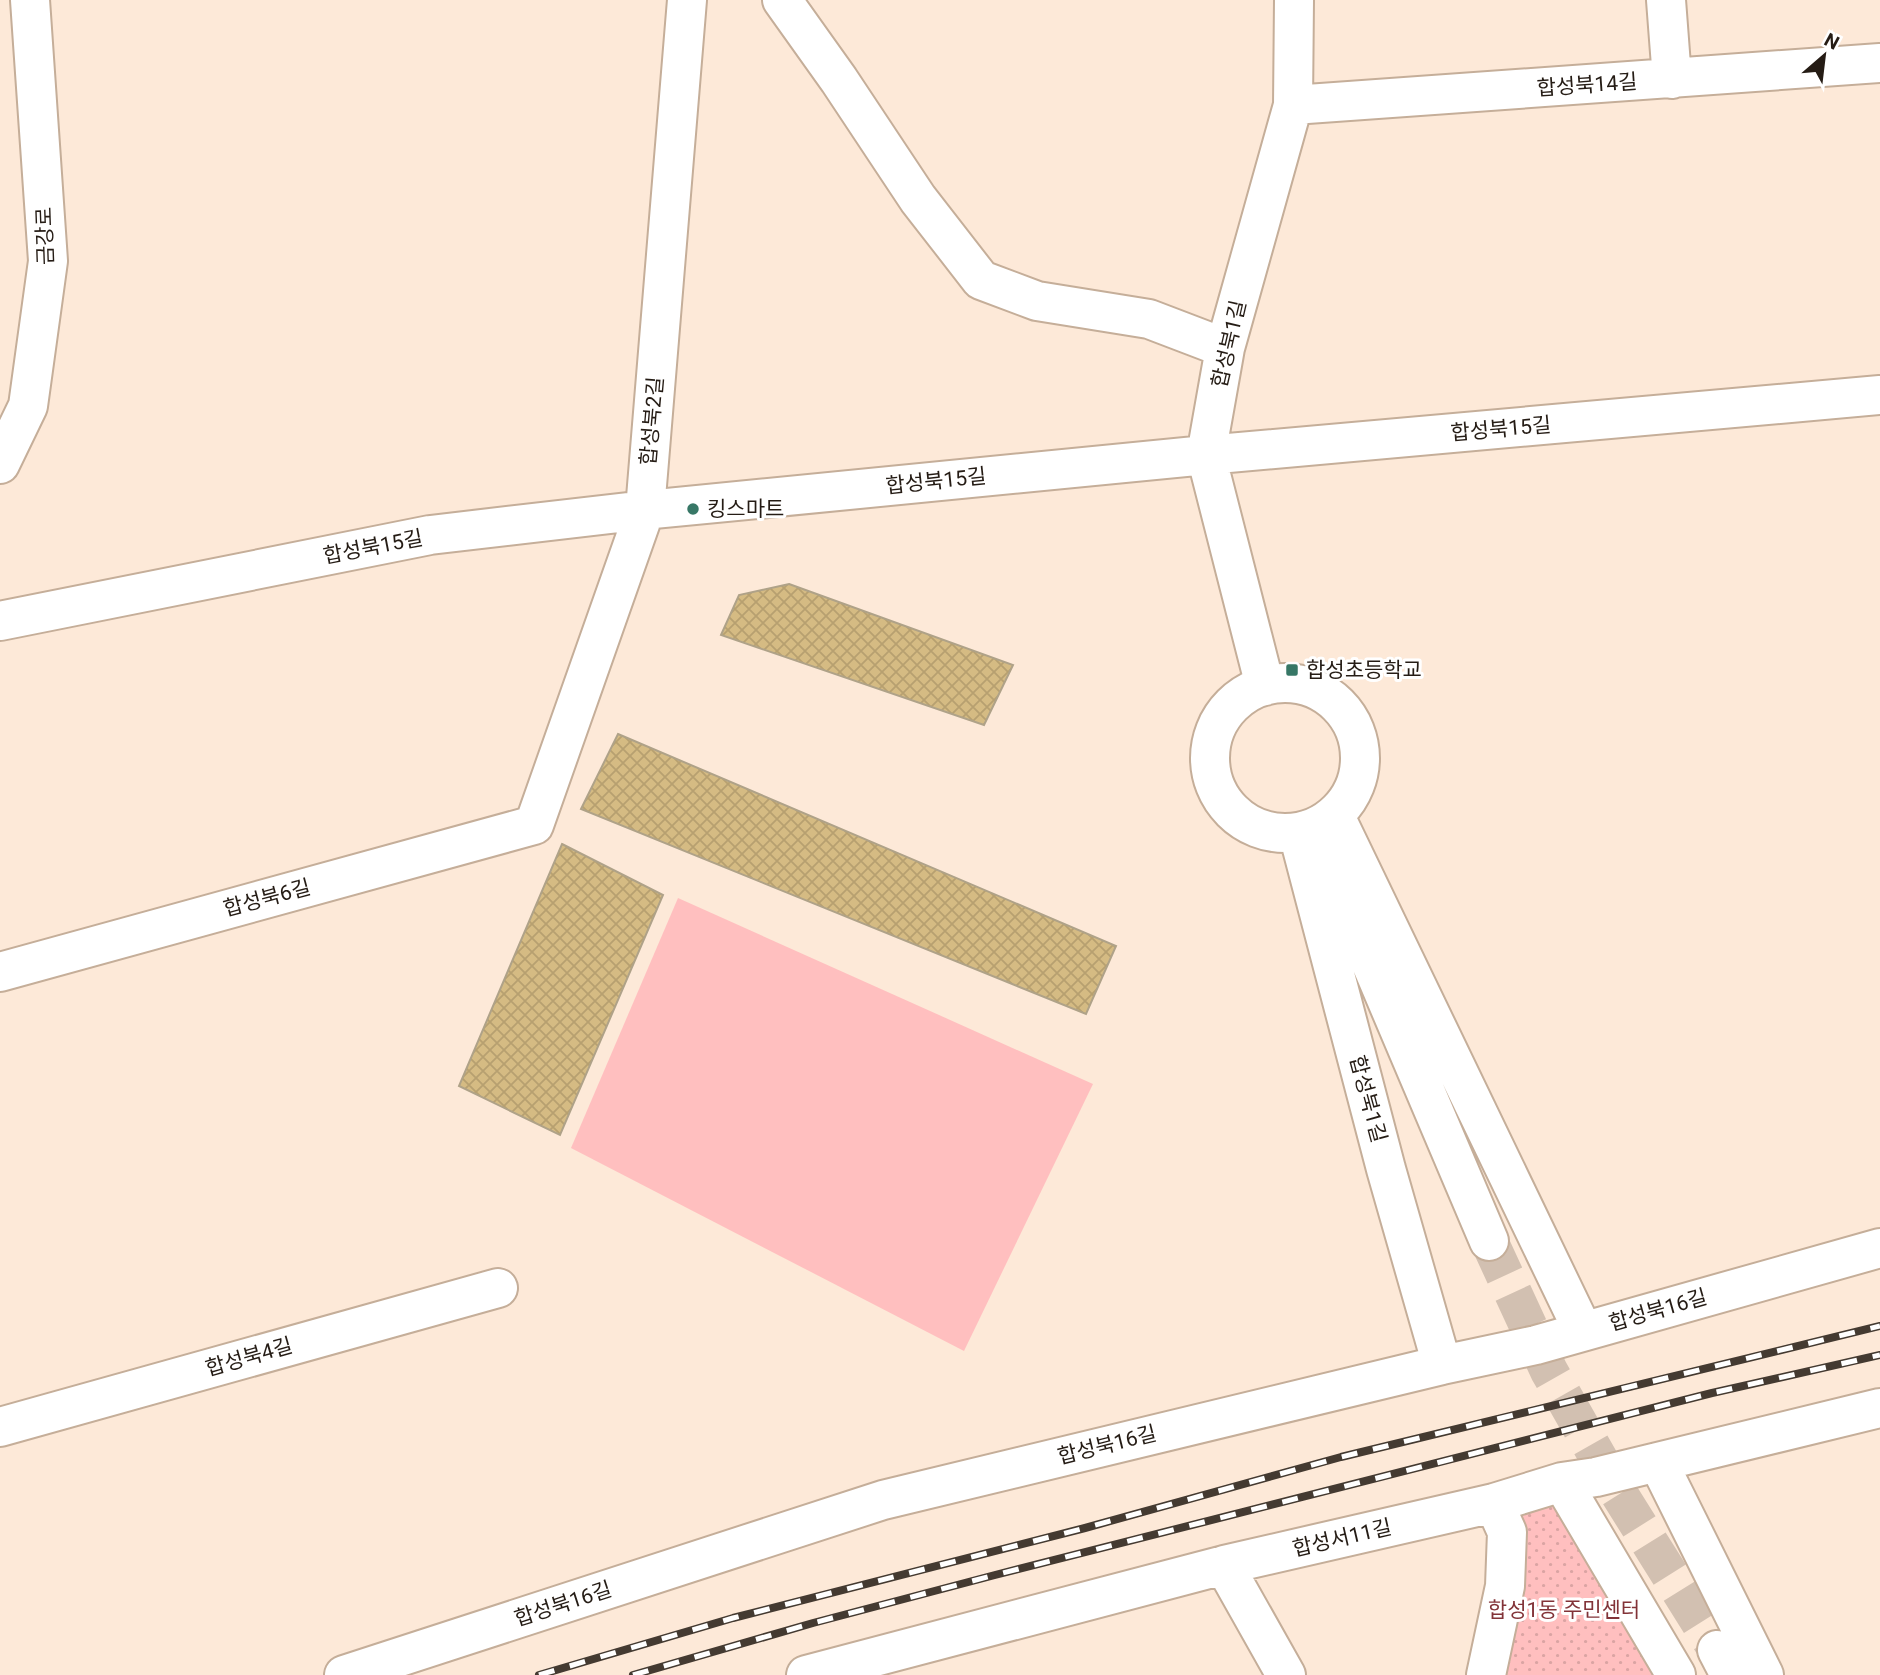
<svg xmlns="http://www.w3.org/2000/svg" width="1880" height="1675" font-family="Roboto,'Noto Sans KR',sans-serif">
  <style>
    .grass { fill: url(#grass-dots) }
    .garden { fill: #ffbfbf }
    .building { fill: url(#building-cross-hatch); stroke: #afa288; stroke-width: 2 }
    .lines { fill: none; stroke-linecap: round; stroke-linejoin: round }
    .minor-tunnel { stroke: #d2c0b1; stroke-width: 38; stroke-dasharray: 38 19; stroke-linecap: butt }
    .minor-casing { stroke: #c5ae99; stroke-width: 42 }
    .minor { stroke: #fff; stroke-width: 38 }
    .rail-casing { stroke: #443a31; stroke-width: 8 }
    .rail { stroke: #fff; stroke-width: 5; stroke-dasharray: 16; stroke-linecap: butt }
    .poi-dot { fill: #377766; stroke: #fff; stroke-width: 2.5 }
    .labels { text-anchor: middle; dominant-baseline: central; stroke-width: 6; stroke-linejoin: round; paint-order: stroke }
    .street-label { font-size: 21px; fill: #251c15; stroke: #fff }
    .poi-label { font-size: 21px; fill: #251c15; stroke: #fff; text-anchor: start }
    .park-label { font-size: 21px; fill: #823338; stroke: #fff }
  </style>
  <defs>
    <pattern id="grass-dots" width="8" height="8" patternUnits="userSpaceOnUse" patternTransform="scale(1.75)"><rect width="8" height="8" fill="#ffbfbf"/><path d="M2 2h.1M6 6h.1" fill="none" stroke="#daa4a3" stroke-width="1.8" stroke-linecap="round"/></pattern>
    <pattern id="building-cross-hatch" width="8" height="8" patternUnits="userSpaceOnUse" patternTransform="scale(1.75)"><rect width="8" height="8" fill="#d5bb83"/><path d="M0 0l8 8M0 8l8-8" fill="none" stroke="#b7a070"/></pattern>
  </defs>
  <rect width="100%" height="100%" fill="#fde9d8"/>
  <!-- grass -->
  <path class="grass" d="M1562 1482 1676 1675H1486L1499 1511Z"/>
  <!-- garden -->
  <path class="garden" d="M678 898 1093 1084 964 1351 571 1148Z"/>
  <!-- building -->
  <path class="building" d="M789 584 1013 665 984 725 721 635 739 595Z
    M618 734 1116 946 1086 1014 581 809Z
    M562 844 663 895 560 1135 459 1086Z"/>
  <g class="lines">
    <!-- minor-tunnel -->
    <path class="minor-tunnel" d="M1489 1241 1549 1371 1616 1489 1717 1650"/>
    <defs>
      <path id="minor" d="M782 0 839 80 918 199 981 280 1037 301 1149 319 1225 348
        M1666 0 1672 79
        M1293 105 1880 63
        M0 464 28 406 48 261 30 0
        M0 621 430 535 645 510 1206 455 1880 395
        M1210 758a75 75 0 1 1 150 0a75 75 0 1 1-150 0Z
        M1265 686 1206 455 1225 348 1293 105 1294 0
        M1335 816 1583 1331
        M1298 833 1386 1169 1442 1365
        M1322 848 1489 1241
        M0 972 534 825 645 510 687 0
        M0 1427 498 1288
        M1658 1462 1764 1675
        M1562 1482 1676 1675
        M1224 1565 1286 1675
        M1717 1650 1730 1675
        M344 1675 883 1500 1442 1365 1536 1345 1880 1248
        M806 1675 1224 1565 1494 1503 1562 1482 1596 1477 1880 1408
        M1486 1675 1505 1586 1507 1532 1494 1503"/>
    </defs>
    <!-- minor casing -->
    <use href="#minor" class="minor-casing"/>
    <!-- minor -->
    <use href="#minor" class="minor"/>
    <defs>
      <path id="rail" d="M539 1675 733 1618 1085 1528 1341 1457 1880 1326
        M633 1675 813 1623 995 1575 1712 1393 1880 1355"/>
    </defs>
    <!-- rail casing -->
    <use href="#rail" class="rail-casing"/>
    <!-- rail -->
    <use href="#rail" class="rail"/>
  </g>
  <!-- markers -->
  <g class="poi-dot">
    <circle cx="693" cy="509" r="7"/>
    <rect x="1285" y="663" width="14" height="14" rx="3.5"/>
  </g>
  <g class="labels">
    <!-- street labels -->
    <g class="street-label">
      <text transform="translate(1587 85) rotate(-4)">합성북14길</text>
      <text transform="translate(45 236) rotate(-92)">금강로</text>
      <text transform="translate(1229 344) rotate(-77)">합성북1길</text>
      <text transform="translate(652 421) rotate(-85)">합성북2길</text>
      <text transform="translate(1501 429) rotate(-5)">합성북15길</text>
      <text transform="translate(936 481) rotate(-6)">합성북15길</text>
      <text transform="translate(373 547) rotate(-11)">합성북15길</text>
      <text transform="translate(267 898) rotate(-15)">합성북6길</text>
      <text transform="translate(1368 1099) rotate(75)">합성북1길</text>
      <text transform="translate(1658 1310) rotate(-16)">합성북16길</text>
      <text transform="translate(249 1357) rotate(-16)">합성북4길</text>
      <text transform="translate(1107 1445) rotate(-14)">합성북16길</text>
      <text transform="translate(1342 1538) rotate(-13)">합성서11길</text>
      <text transform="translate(563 1604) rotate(-18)">합성북16길</text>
    </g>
    <!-- poi labels -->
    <g class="poi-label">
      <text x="707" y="509">킹스마트</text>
      <text x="1306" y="670">합성초등학교</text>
    </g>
    <!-- park labels -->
    <g class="park-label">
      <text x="1564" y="1610">합성1동 주민센터</text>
    </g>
  </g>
  <!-- north arrow -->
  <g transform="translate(1824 56) rotate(28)" stroke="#ffffff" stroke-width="5" paint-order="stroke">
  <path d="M0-5L12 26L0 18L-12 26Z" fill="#251c15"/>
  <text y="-10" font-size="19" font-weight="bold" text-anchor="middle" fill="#251c15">N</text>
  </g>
</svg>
